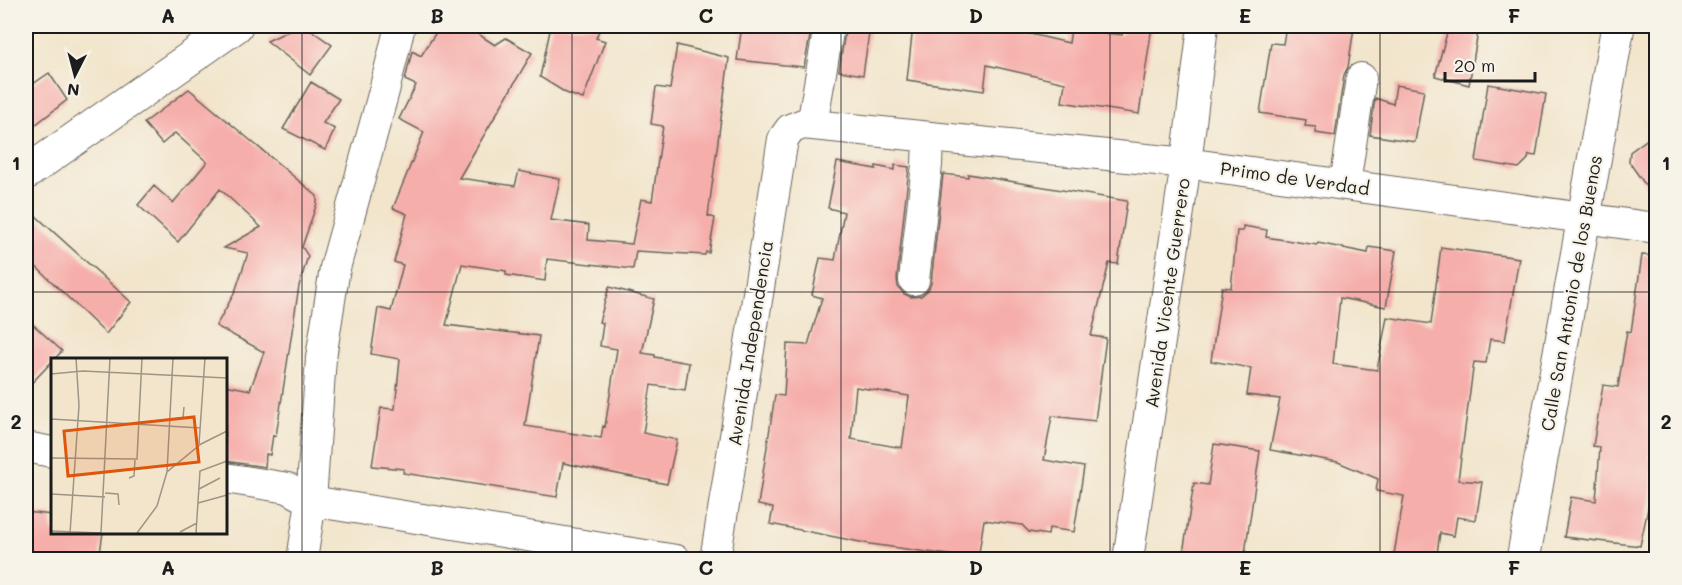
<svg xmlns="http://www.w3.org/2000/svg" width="1682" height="585" font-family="Mali,sans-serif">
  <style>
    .building { fill: #f6aeaa; fill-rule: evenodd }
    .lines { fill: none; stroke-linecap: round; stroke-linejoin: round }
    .minor-casing { stroke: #67625a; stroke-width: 32 }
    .major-casing { stroke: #67625a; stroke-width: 35 }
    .minor { stroke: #fff; stroke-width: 30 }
    .major { stroke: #fff; stroke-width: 33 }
    .grid { fill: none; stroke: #1c1c1c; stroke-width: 1.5; stroke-opacity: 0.55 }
    .labels { text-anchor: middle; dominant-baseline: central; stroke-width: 4.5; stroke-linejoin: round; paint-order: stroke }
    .street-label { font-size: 18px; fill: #1c1c1c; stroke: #f7f3e8 }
    .inset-road { fill: none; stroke: #9c9586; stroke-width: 1.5 }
    .view { fill: #de560d; fill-opacity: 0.15; stroke: #de560d; stroke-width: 3 }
    .inset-edge { fill: none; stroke: #1c1c1c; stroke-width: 3 }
    .neatline { fill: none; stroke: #1c1c1c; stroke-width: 2 }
    .grid-label { font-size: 20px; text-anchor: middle; font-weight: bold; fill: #1c1c1c }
  </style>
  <rect width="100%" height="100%" fill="#f7f3e8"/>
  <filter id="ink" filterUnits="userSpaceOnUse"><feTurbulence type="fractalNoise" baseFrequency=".0167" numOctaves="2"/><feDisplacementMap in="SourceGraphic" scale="12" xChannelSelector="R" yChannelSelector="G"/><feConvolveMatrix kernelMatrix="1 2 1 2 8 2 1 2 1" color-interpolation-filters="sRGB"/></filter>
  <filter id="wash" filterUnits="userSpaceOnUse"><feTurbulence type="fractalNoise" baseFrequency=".008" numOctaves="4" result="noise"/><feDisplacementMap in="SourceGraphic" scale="24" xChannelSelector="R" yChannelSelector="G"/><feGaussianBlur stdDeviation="1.35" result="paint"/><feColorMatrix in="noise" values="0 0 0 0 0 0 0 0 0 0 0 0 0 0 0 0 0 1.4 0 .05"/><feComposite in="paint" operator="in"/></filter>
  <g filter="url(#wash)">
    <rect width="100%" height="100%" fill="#f2e5cc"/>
    <g id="blocks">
      <!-- building -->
      <path class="building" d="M299 26H305L332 45 310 75 267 41Z
        M440 26H466L495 45 506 38 532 53 459 178 515 186 519 171 560 179 551 220 589 225 588 240 632 244 641 199 652 201 663 126 651 124 656 87 670 89 677 45 729 58 708 216 715 218 709 253 706 252 705 255 636 251 633 269 547 259 545 281 506 275V271L462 264 446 325 539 336 525 426 601 438 603 426 605 427 617 349 600 346 603 323 599 322 609 287 654 299 642 353 655 355V357L689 363 685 390 651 385 643 433 677 440 667 484 563 463 557 497 403 473 404 469 372 466 381 408 395 409 400 359 371 354 378 308 391 311 403 265 394 262 407 214 393 208 424 132 399 119 416 85 405 80 412 51 421 56Z
        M551 26H601L596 38 605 41 583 99 566 93 540 77Z
        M742 26H812L804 67 737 60Z
        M846 26H870L863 75 839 71Z
        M913 26H1010L1009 29 1069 43 1071 29 1122 35 1124 26H1152L1139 114 1062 102 1065 83 987 65 984 91 907 80Z
        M1286 26H1351V28H1354L1348 67 1344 75 1335 136 1316 133V127L1305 126 1306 120 1260 113 1271 43 1283 44Z
        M1449 26H1479L1469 85 1435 76Z
        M49 73 67 100 26 132V89Z
        M311 82 339 99 323 123 335 129 325 150 283 129Z
        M1488 84 1546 94 1536 156 1529 155 1528 159 1519 168 1476 161Z
        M1396 85 1424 90 1415 142 1370 135 1375 98 1393 104Z
        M189 89 317 196V203L302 247 308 256 299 286 276 436 273 435 270 455 266 454 265 467 225 461V385L250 390 264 352 216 326 235 292 248 253 224 248 261 227 220 189 178 242 138 205 154 186 173 203 207 162 175 133 162 144 144 123Z
        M1656 133V200L1629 162 1630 152Z
        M837 162 876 169V166L895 170V165L909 167 897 279 898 287 904 294 911 297 921 296 928 290 931 283 943 174 968 177V174L1127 201 1118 264 1109 263 1091 336 1106 338 1095 421 1052 416 1044 460 1084 467 1074 532 1049 528 1048 535 1029 532 1022 525 984 520 978 559 870 544 770 524 773 508 758 505 773 408 775 395 784 396 787 344 808 345 822 298 812 295 820 258 835 260 844 212 828 208ZM856 387 909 396 902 448 851 439Z
        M26 207 131 302 106 334 26 257Z
        M1243 226 1267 230 1266 237 1317 245 1318 243 1368 253 1369 247 1396 251 1386 307 1340 298 1333 364 1377 370 1387 317 1431 324 1441 247 1519 258 1505 341 1490 339 1486 363 1474 362 1458 480 1482 482 1476 520 1457 517 1454 536 1440 533 1436 560H1393L1404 496 1376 491 1378 479 1338 462 1270 450 1280 399 1247 395 1251 368 1211 361 1222 287 1231 288 1237 231H1243Z
        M1642 255 1656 256V415L1649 459 1654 460 1650 499 1640 546 1564 537 1571 497 1596 501 1600 447 1593 446 1603 385 1618 387 1627 331 1631 332Z
        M26 318 62 351 26 389Z
        M1214 444 1260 451 1244 560H1182L1194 483 1208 485Z
        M26 512 52 515V532H103L99 560H26Z"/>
    </g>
  </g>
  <g filter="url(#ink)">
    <use href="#blocks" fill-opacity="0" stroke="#67625a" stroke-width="1.5"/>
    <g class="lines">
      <defs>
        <path id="minor" d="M812 125 829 26
          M1345 184 1361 78
          M914 280 927 165 928 137
          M26 447 52 452
          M225 478 288 488 311 501 676 560
          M302 560 311 501 321 358 335 268 384 91 400 26
          M715 560 783 139 790 129 803 124 1186 163 1656 228
          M1128 560 1186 163 1203 26"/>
        <path id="major" d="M26 173 236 26
          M1523 560 1618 26"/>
      </defs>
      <!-- minor casing -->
      <use href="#minor" class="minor-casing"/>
      <!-- major casing -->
      <use href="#major" class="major-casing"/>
      <!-- minor -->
      <use href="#minor" class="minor"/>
      <!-- major -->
      <use href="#major" class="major"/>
    </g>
  </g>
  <!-- grid -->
  <path class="grid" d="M302 26V560M572 26V560M841 26V560M1110 26V560M1380 26V560M26 292H1656"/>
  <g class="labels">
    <!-- street labels -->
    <g class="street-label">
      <text transform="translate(1295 178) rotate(8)">Primo de Verdad</text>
      <text transform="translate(1167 293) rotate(-82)">Avenida Vicente Guerrero</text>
      <text transform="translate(1571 293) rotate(-80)">Calle San Antonio de los Buenos</text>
      <text transform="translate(750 343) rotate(-81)">Avenida Independencia</text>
    </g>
  </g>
  <!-- overview -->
  <g transform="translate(51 358)">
    <rect width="176" height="176" fill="#f2e5cc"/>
    <path class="inset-road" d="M0 16 32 13 176 20M0 61 149 70M120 61 132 60 133 49M148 86 154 0M0 100 86 101 91 0M116 114 122 0M78 120 83 118 84 102M148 131 169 120M54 135 67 136 68 147M0 136 54 139M147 145 176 137M0 173 50 175M129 174 146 165M19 175 28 48 25 0M50 175 59 0M86 175 106 148 116 114 150 86 176 73M145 175 149 113 176 103"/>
    <path class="view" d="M143 59 148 104 17 118 13 73Z"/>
    <rect width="176" height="176" class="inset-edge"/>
  </g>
  <!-- margin -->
  <rect width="1682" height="585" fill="none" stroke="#f7f3e8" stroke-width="66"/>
  <!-- north arrow -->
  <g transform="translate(75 75) rotate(186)" stroke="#f7f3e8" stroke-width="4.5" paint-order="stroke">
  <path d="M0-4.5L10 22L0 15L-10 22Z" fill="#1c1c1c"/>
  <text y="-9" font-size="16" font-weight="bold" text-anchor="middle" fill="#1c1c1c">N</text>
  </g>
  <!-- scale -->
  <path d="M1445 72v9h90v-9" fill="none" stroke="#1c1c1c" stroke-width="3"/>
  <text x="1454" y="72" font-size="18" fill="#1c1c1c" stroke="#f7f3e8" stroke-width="4.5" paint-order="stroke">20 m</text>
  <rect x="33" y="33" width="1616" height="519" class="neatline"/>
  <g class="grid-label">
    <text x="168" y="23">A</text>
    <text x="437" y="23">B</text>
    <text x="706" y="23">C</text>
    <text x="976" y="23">D</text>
    <text x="1245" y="23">E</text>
    <text x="1514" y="23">F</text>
    <text x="16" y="170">1</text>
    <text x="1666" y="170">1</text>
    <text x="16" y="429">2</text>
    <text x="1666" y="429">2</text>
    <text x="168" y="575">A</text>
    <text x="437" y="575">B</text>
    <text x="706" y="575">C</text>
    <text x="976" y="575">D</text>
    <text x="1245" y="575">E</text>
    <text x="1514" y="575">F</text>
  </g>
</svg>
